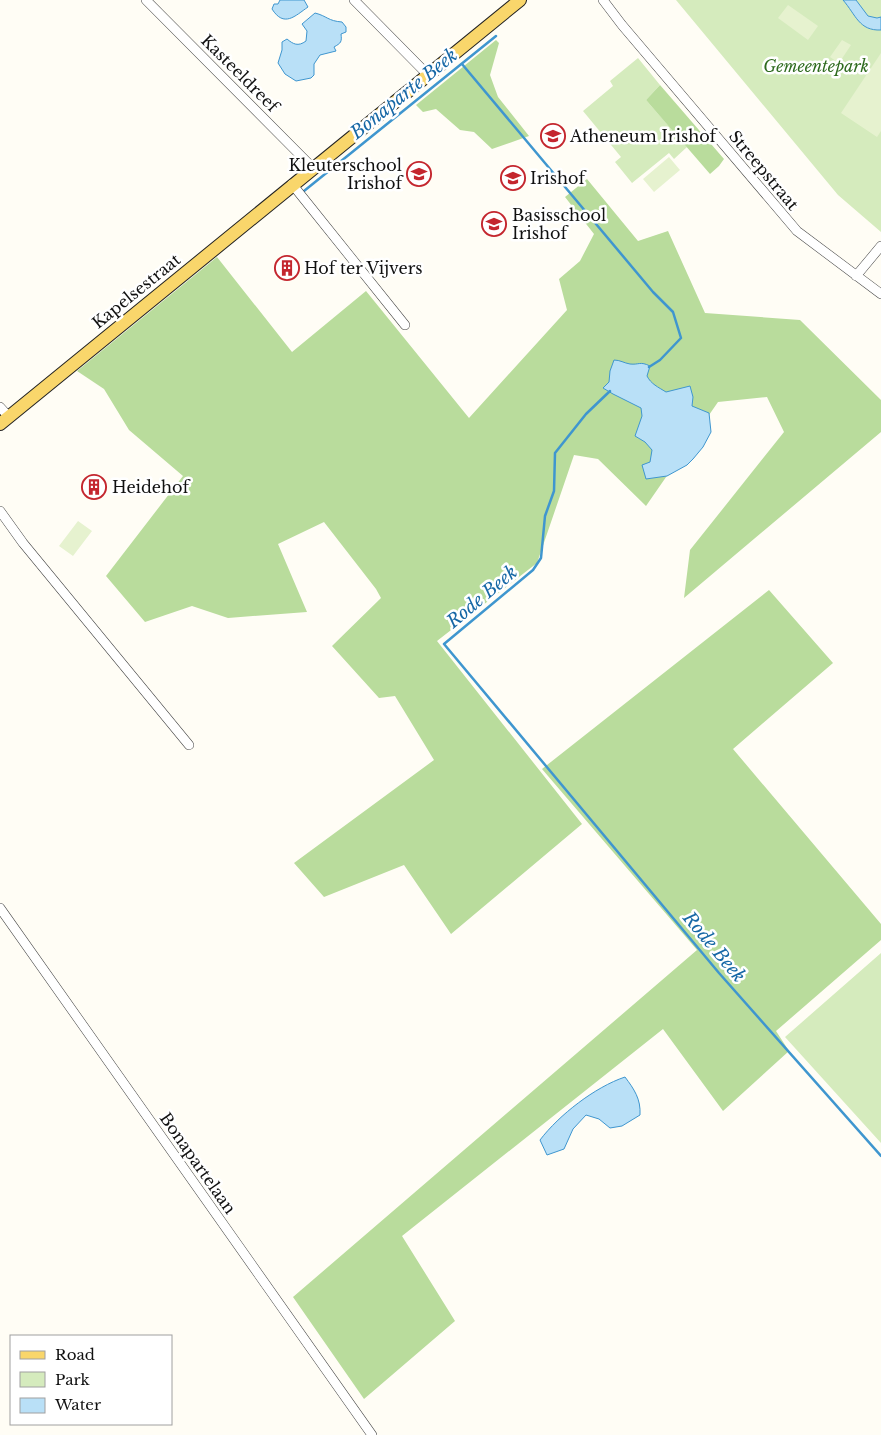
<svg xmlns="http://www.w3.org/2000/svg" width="881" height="1435" font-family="'Libre Baskerville',serif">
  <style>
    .green { fill: #d5ebbd }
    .forest { fill: #b9dc9c }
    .pitch { fill: #e6f2cf }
    .water { fill: #b9e0f7; stroke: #3f96cf }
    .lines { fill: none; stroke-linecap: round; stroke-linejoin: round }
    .stream { stroke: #3f96cf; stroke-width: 2.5 }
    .street-casing { stroke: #444; stroke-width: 10 }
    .primary-casing { stroke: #222; stroke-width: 14 }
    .street { stroke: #fff; stroke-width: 9 }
    .primary { stroke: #f9d66b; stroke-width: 12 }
    .labels { text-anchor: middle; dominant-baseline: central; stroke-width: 5; stroke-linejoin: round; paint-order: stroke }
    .park-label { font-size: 16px; font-style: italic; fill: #2f6b1f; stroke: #fff }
    .street-label { font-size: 16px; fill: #111; stroke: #fff }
    .poi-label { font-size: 16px; fill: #111; stroke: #fff; text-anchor: start }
    .water-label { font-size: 18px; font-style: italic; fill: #1768a6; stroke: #fff }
  </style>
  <rect width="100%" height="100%" fill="#fffdf5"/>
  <!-- green -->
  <path class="green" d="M676 0H881V232L838 195Z
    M638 58 660 85 646 100 687 147 674 159 669 153 632 183 615 162 621 157 583 111 613 86 610 81Z
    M881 953V1143L785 1037Z"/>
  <!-- forest -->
  <path class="forest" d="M496 40 499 43 490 75 498 97 529 136 492 149 474 132 460 130 436 109 423 112 416 105Z
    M660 85 724 159 719 166 710 174 646 100Z
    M587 179 638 241 668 231 705 313 800 320 881 400V432L684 598 690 550 784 432 767 397 718 402 646 506 598 459 574 455 537 563 437 641 582 824 451 934 404 865 324 897 294 863 434 760 395 696 379 698 332 646 381 598 376 589 324 522 278 544 307 612 228 618 192 606 145 622 106 576 183 476 129 430 104 389 77 371 217 257 292 352 366 291 469 418 567 310 559 279 580 261 594 234 565 197Z
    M769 590 833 663 733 749 881 924V940L776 1031 789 1051 723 1111 663 1029 402 1236 455 1321 364 1399 293 1297 697 950 542 769Z"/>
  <!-- pitch -->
  <path class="pitch" d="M788 5 818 26 808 40 778 18Z
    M842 40 851 45 839 63 830 57Z
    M881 53V131L877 137 841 113Z
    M669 157 680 170 654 192 643 179Z
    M78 521 92 531 73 556 59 546Z"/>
  <!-- water -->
  <path class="water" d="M280 0H304L308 7C295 16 284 28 272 9L274 4H278Z
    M843 0H856L868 16 877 18 881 17V30C859 31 856 15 843 0Z
    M315 13C327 16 328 21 342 22L346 27V32L341 34C342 42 341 43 334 47L336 51 320 55 314 64V75L311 78 296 81 285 74 278 63 282 50V42L287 39C293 44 298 47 306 41L307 31 302 24Z
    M614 360C620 360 624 363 630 364 639 365 640 361 650 366L647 376C651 384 658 387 666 392L690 386 693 397 692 406 709 413 711 432 703 447 693 459 687 465 667 476 646 479 642 465 650 462 652 450 645 442 635 436 642 416 641 408 613 394 603 388 609 382 610 371Z
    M625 1077C634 1089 641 1099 640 1115L622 1126 610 1128 599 1119 586 1115 573 1129 564 1149 547 1155 540 1140C559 1115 595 1087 625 1077Z"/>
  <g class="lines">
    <!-- stream -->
    <path class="stream" d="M462 64 653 292 673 312 681 338 660 360 649 367
      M304 191 496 36
      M610 391 586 414 555 453 554 491 545 516 541 558 533 570 444 644 719 973 881 1156"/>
    <defs>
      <path id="street" d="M146 0 313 168
        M354 0 427 74
        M603 0 622 25 797 231 881 294
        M292 184 405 325
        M856 276 881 246
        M0 407 9 417
        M0 511 23 543 189 745
        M0 908 372 1435"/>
      <path id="primary" d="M0 424 520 0"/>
    </defs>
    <!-- street casing -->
    <use href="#street" class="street-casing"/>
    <!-- primary casing -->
    <use href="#primary" class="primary-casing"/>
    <!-- street -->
    <use href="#street" class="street"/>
    <!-- primary -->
    <use href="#primary" class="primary"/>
  </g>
  <!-- icons -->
  <defs>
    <symbol id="school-ring" viewBox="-11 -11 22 22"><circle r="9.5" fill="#fff" stroke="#c4262e" stroke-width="1.5"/><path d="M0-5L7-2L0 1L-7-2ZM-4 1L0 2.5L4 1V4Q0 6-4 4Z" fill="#c4262e"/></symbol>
    <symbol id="building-ring" viewBox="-11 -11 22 22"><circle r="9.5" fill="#fff" stroke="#c4262e" stroke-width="1.5"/><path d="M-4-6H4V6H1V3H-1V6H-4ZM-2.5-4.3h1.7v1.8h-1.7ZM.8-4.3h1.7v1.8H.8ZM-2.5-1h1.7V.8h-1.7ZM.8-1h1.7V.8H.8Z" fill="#c4262e"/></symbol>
  </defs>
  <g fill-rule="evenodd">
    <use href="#school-ring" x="539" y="122" width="28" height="28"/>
    <use href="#school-ring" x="405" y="160" width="28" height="28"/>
    <use href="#school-ring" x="499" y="164" width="28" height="28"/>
    <use href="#school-ring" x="480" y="210" width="28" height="28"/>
    <use href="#building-ring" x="273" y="254" width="28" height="28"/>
    <use href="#building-ring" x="80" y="473" width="28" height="28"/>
  </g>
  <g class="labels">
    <!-- park labels -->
    <g class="park-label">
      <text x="816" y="66">Gemeentepark</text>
    </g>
    <!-- street labels -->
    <g class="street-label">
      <text transform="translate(240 73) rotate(45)">Kasteeldreef</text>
      <text transform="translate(764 170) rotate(50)">Streepstraat</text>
      <text transform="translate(136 291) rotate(-39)">Kapelsestraat</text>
      <text transform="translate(198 1163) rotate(55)">Bonapartelaan</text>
    </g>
    <!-- poi labels -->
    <g class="poi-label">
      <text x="570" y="136">Atheneum Irishof</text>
      <text x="402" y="165" text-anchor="end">Kleuterschool<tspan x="402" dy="18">Irishof</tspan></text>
      <text x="530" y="178">Irishof</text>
      <text x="512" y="215">Basisschool<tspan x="512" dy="18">Irishof</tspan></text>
      <text x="304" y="268">Hof ter Vijvers</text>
      <text x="112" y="487">Heidehof</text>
    </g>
    <!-- water labels -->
    <g class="water-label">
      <text transform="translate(404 94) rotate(-39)">Bonaparte Beek</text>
      <text transform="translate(482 597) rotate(-40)">Rode Beek</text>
      <text transform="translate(714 947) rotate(50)">Rode Beek</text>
    </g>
  </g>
  <!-- legend -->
  <rect x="10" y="1335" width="162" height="90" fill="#ffffff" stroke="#a0a0a0"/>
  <rect x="20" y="1351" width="25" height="8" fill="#f9d66b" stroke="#a0a0a0"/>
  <text x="55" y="1360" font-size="15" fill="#111111">Road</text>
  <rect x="20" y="1372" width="25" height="15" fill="#d5ebbd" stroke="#a0a0a0"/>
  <text x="55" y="1385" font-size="15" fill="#111111">Park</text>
  <rect x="20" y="1398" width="25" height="15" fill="#b9e0f7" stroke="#a0a0a0"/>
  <text x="55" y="1410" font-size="15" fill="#111111">Water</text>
</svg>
